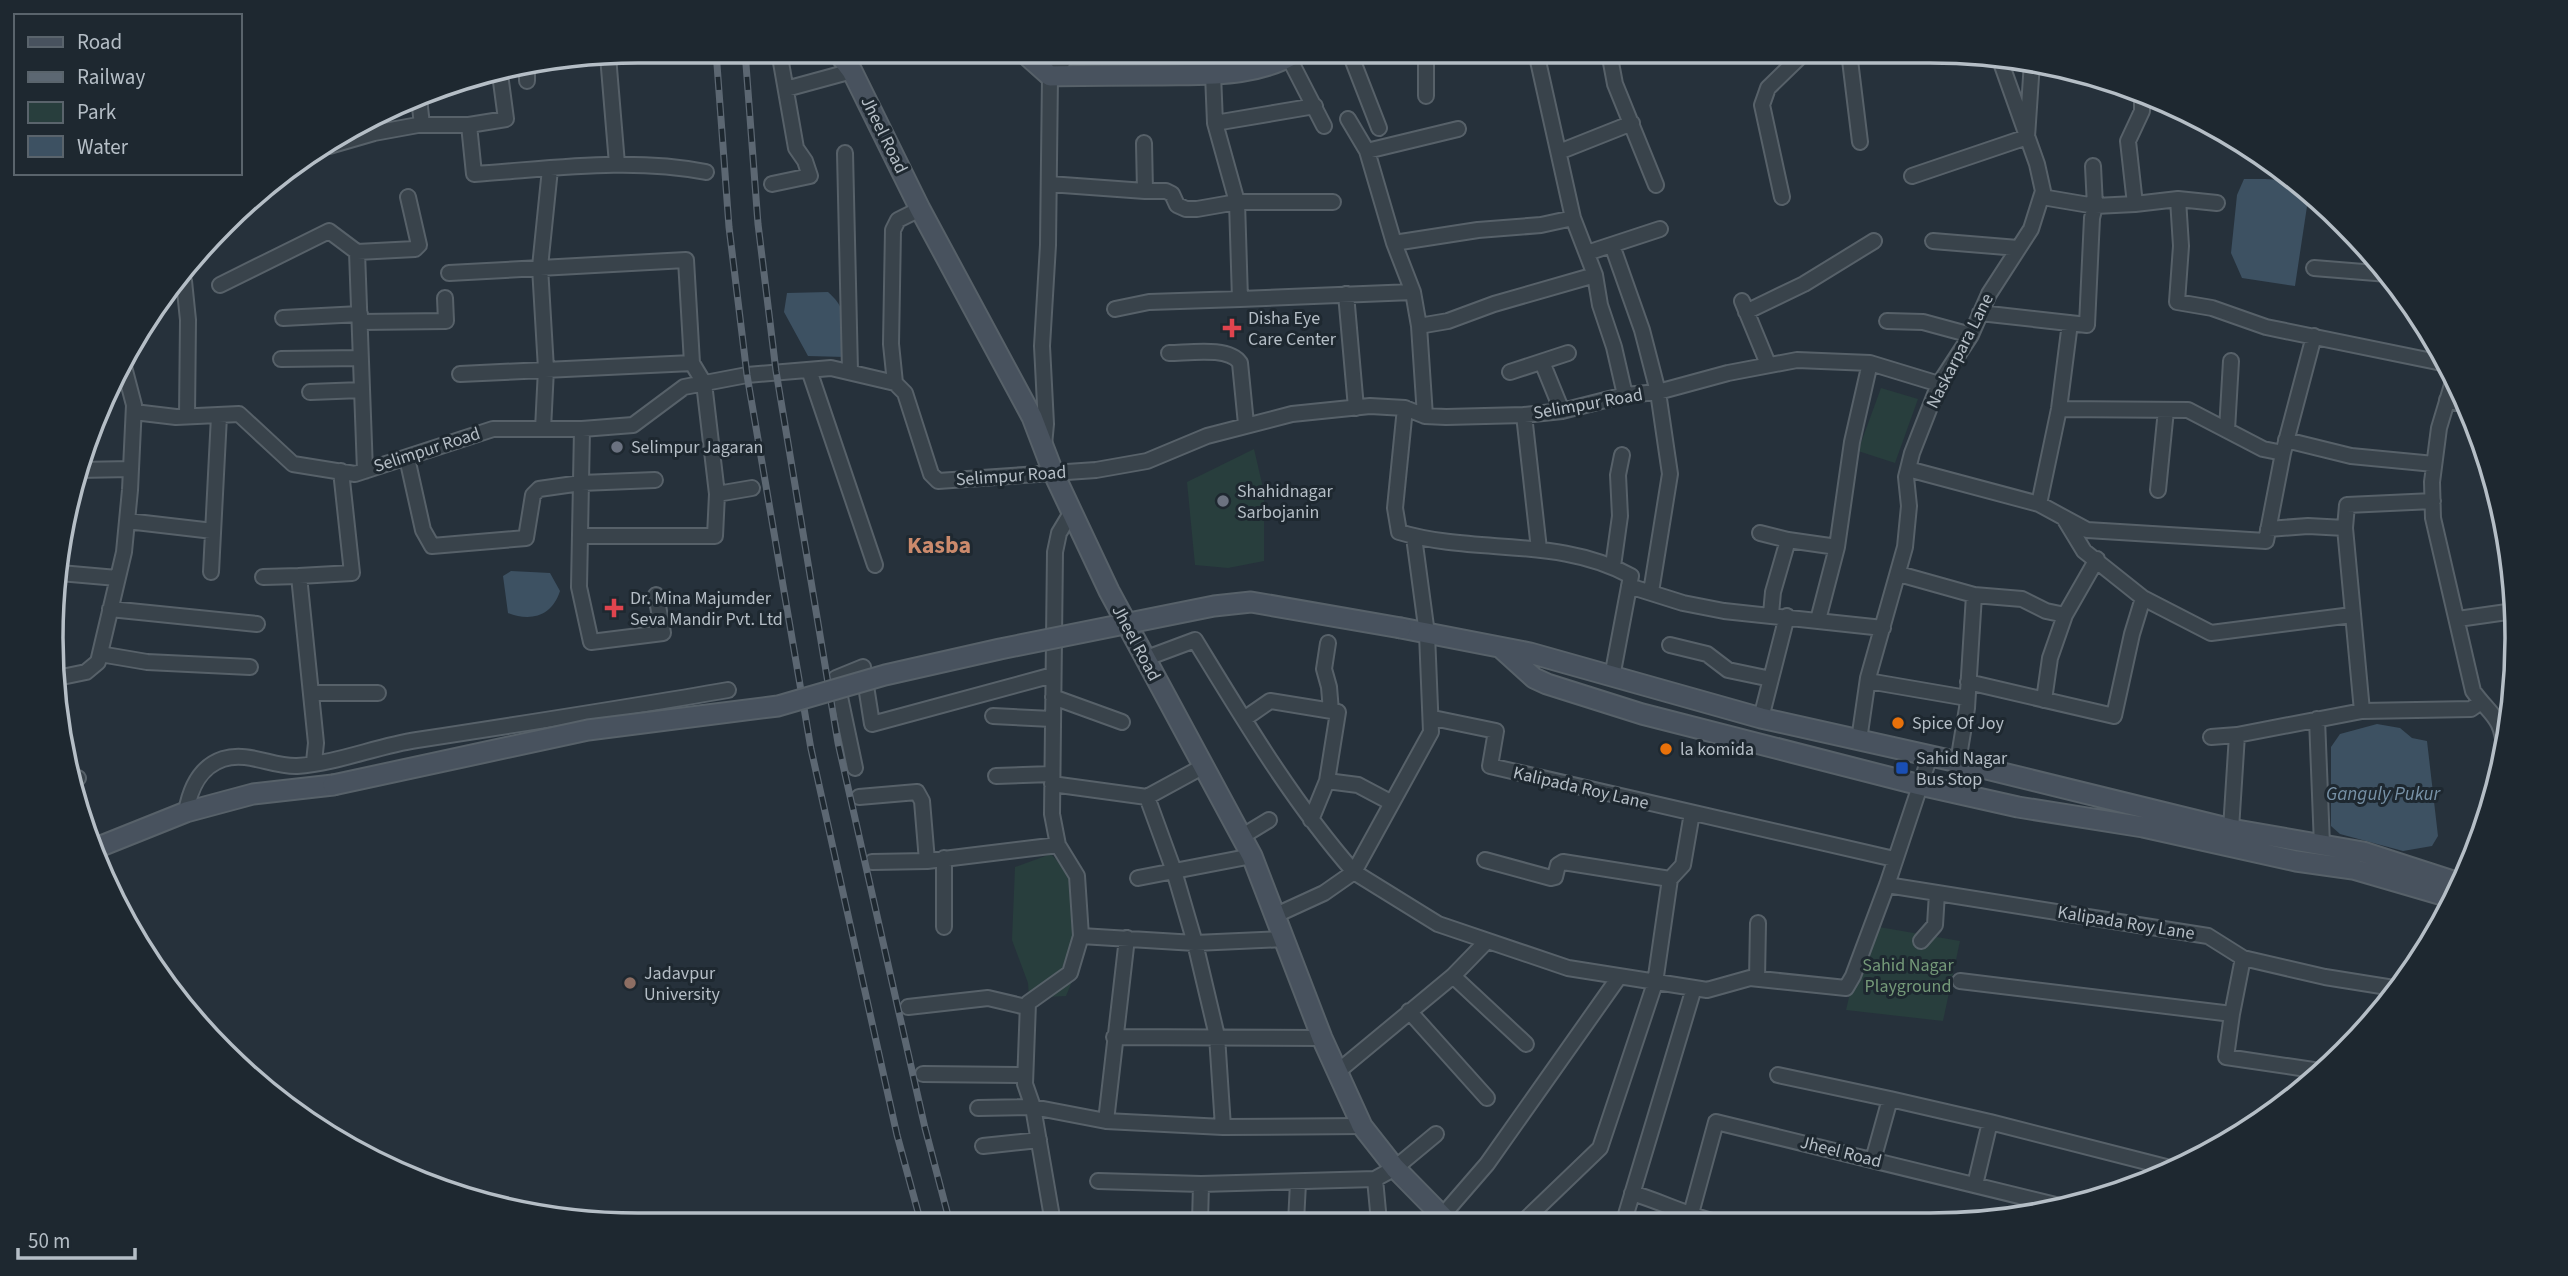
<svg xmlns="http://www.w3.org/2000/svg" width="2568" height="1276" font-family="'Source Sans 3',sans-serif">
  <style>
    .green { fill: #283e3d }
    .water { fill: #3d5162 }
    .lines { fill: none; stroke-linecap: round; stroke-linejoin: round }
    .street-casing { stroke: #576169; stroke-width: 18 }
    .secondary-casing { stroke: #576169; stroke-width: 23 }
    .street { stroke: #39434b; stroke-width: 14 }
    .secondary { stroke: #48525e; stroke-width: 19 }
    .rail-casing { stroke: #5c6772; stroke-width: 7 }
    .rail { stroke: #1e2830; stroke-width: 4.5; stroke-dasharray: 13; stroke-linecap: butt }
    .secondary-bridge-casing { stroke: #576169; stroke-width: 23; stroke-linecap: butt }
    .secondary-bridge { stroke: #48525e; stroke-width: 19 }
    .health-dot { fill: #e0444e; stroke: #1e2830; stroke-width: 2.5 }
    .worship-dot { fill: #6b7280; stroke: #1e2830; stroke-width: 2.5 }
    .food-dot { fill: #e8710a; stroke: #1e2830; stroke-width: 2.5 }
    .transit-dot { fill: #1a4fb4; stroke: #1e2830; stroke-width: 2.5 }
    .education-dot { fill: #8d6e63; stroke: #1e2830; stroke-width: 2.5 }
    .labels { text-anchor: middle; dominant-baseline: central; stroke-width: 6; stroke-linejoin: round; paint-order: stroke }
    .street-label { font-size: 18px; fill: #b5bec6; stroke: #1e2830 }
    .poi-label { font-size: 18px; fill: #b5bec6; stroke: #1e2830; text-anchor: start }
    .park-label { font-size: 18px; fill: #759a79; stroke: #1e2830 }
    .water-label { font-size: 19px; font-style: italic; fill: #7892a7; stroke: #1e2830 }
    .district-label { font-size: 24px; font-weight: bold; fill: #cb8a6c; stroke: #1e2830 }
    .rim { fill: none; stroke: #b5bec6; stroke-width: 3.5 }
  </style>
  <rect width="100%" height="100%" fill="#26313b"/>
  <!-- green -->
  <path class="green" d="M1881 388 1918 399 1895 463 1858 451Z
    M1254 449 1264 492V561L1228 568 1195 565 1187 482Z
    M1051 854 1072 878 1078 967 1066 996 1029 998 1028 983 1012 940 1015 867Z
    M1879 927 1960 941 1943 1021 1846 1010 1851 989Z"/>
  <!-- water -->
  <path class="water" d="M2244 179C2265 179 2293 177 2309 193L2295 286 2242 278 2231 253 2237 195Z
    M828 292C850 311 846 331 845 357L808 356 784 312 787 293Z
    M511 571 550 573 560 591C552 616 531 622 508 613L503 576Z
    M2377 724 2400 728 2412 738 2427 741 2438 836 2432 846 2403 851 2340 834 2331 826V747L2340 734Z"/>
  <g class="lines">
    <defs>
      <path id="street" d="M1349 51 1379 128
        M1426 51V96
        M1536 52 1573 218 1595 275 1600 305 1614 347 1625 395
        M1609 52 1615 84 1656 185
        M1849 52 1860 142
        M608 56 617 164
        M1289 58 1324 126
        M527 81V69
        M786 89 852 71
        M419 98 422 125
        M1348 119 1367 151 1394 243 1413 292 1419 326 1425 416
        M2203 120H2204
        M1215 123 1315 106
        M469 125 506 119 500 74
        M1144 143 1145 191H1166L1172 194 1177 205 1186 209H1197L1237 202H1333
        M329 146 374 133 418 125H469L474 174C551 169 629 157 706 172
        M1367 151 1458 129
        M1559 152 1632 123
        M845 153 850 371
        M1912 176 2027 137 2032 62
        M772 184 810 176 805 161 796 148 779 51
        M1049 184 1145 191
        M1782 197 1762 105 1768 88 1805 52
        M2042 197 2095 206 2135 204 2178 199 2217 203
        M2178 199 2181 246 2177 302 2212 308 2266 327 2447 364
        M2135 204 2128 141 2142 111V93
        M1933 241 2018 248
        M1394 243 1478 230 1541 225 1573 218
        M1612 245 1642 330 1658 392 1670 474 1651 592
        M357 252 365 471
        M1587 253 1660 229
        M2314 268 2388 274
        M449 273 686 260 692 363 704 383 717 494 715 536H580
        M178 282 184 281 188 320 187 416
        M220 285 329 231 357 252 415 249 419 245 408 197
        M1346 294 1356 408
        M1240 299 1413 292
        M1742 301 1768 364
        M1115 309 1149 302 1240 299 1237 202 1215 123 1213 74
        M1746 312 1804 284 1874 241
        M1980 313 2087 325 2092 218 2095 206 2093 166
        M283 318 360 314
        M1887 321 1923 322 1971 335
        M360 322 446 321 445 298
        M1419 326 1448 321 1494 304 1595 275
        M1169 353C1188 353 1229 346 1240 363L1246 424
        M281 359 361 358
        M1542 362 1562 411
        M809 370 875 565
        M1510 372 1568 353
        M460 374 692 363
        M2454 378 2439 428 2432 482 2433 518 2473 691C2490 715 2503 717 2504 750
        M895 383 891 344 893 230 898 220 920 209
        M310 392 362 390
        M2447 400 2466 405
        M1405 408 1395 508 1399 532C1475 555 1560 536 1631 576L1612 677
        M2059 409 2188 410 2263 449 2283 453
        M134 412 176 417 239 414 293 464 355 474 493 429H582L633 425 684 387 747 375 831 368 895 383 905 393 931 474 938 481 1096 470 1147 461 1207 436 1292 414 1370 406 1405 408 1425 416 1446 417 1524 415 1562 411 1625 395 1658 392 1728 373 1797 360 1870 363 1939 384
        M1524 415 1539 549
        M543 429 546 369 540 267 550 169
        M582 429 579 587 591 642 663 633 656 595
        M2227 430 2231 361
        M2286 440 2351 456 2434 464
        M1044 445 1046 424 1042 346 1048 245 1050 76 1072 51
        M407 458 423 530 432 546 526 538 533 495 539 489 581 483 655 480
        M1908 469 2039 504 2087 530 2266 541 2283 453 2314 336
        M78 470 131 469
        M2158 490 2166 410
        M717 494 752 488
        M2039 504 2059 409 2070 323
        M2064 518 2084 551 2143 598 2211 633 2352 615
        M127 521 213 531
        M2268 529 2308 526 2345 528
        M1760 533 1788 540 1837 547
        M1613 566 1620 516 1618 475 1622 455
        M211 572 219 416
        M60 573 117 578
        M1899 574 1974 595 2022 599 2046 611 2065 615
        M263 577 299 576
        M1629 586 1683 603 1724 611 1883 628
        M110 609 257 624
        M1771 614 1773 592 1788 540
        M2458 619 2514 611
        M1818 620 1837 547 1852 442 1870 363
        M1328 643 1324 669 1329 687 1331 711
        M1670 645 1707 654 1728 670 1771 679
        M100 654 147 662 250 667
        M1144 659 1195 640C1244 720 1292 801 1354 872L1431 732 1427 634 1414 537
        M57 678 86 672 98 662 124 552 130 490 134 405 123 363
        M1868 681 1967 698
        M1968 682 2114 716 2132 634 2143 598
        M311 693H378
        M1053 697 1122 722
        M2044 700 2050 658 2065 615 2097 559
        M2362 711 2345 528 2347 505 2433 501
        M993 716 1052 719
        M1433 718 1496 731 1490 766 1894 859
        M1761 718 1787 616
        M1244 719 1270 701 1338 712 1327 781 1311 820
        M2317 719 2322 845
        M2211 737 2237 735
        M1859 740 1868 678 1905 547 1909 506 1906 477 1912 453 1939 384 1971 335 1989 294 2031 229 2043 191 2037 164 1999 57
        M314 762 316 743 299 576 352 573 341 471
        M1958 762 1967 708 1974 595
        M855 768 836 678 863 667 872 724 1053 675
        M996 776 1052 774
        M75 779 78 778
        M1327 781 1358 785 1392 803
        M1052 784 1147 797 1202 767
        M859 797 917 792 922 801 927 861
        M1147 797 1174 871 1195 943 1217 1036 1223 1127
        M186 812C190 789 199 767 223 759 248 751 273 767 297 766 338 763 377 746 417 740 521 724 625 708 728 690
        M2231 829 2237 735 2362 711 2471 709 2481 702
        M1241 837 1269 820
        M944 858V927
        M1485 860 1551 878 1555 877 1558 865 1563 862 1670 879
        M872 862 927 861 1058 845
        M1138 878 1252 856
        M1887 885 2208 936 2243 958 2325 977 2400 989
        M1276 915 1324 893 1354 872 1438 924 1568 968 1707 990 1750 978 1846 988 1853 976 1887 885 1930 756
        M1081 936 1195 943 1285 939
        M1921 941 1935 925 1937 893
        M1453 976 1526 1044
        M1757 979 1758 923
        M1960 981 2232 1014 2226 1057 2320 1071
        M908 1007 988 998 1026 1007
        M1409 1011 1487 1098
        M2232 1014 2243 958
        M1114 1037 1322 1038
        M1336 1073 1453 976 1487 941
        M923 1074 1024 1075
        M1778 1075 1890 1099 1873 1160
        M1890 1099 1990 1122
        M978 1108 1033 1107 1106 1121 1223 1127 1362 1126
        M1106 1121 1127 938
        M983 1146 1039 1140
        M1375 1179 1379 1222
        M1098 1181 1201 1184 1375 1179 1395 1168 1436 1134
        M1975 1185 1990 1122 2174 1169
        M1632 1193C1659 1201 1685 1214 1712 1221
        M1442 1216 1487 1164 1619 977
        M1624 1221 1694 988
        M1689 1221 1716 1122 2060 1206
        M1200 1222 1201 1184
        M1296 1222 1298 1183
        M1523 1222 1600 1148 1655 983 1670 879 1683 865 1692 813
        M1053 1223 1033 1107 1025 1084 1028 1003 1070 973 1081 936 1077 876 1058 845 1052 814 1055 552 1059 533 1071 513"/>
      <path id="secondary" d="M837 51 852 71 920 209 1032 417 1053 472 1109 591 1252 856 1322 1038 1362 1126 1395 1168 1448 1222
        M1022 51 1050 76C1086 75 1122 75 1158 75 1206 74 1257 78 1299 51
        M1401 628 1530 653 1761 718 1958 762 2231 829 2363 852 2462 884
        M1502 649 1534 678 1547 684 1642 714 1920 785 2018 807 2143 827 2296 861 2353 869 2456 899
        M96 848 186 812 253 794 333 785"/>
    </defs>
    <!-- street casing -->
    <use href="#street" class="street-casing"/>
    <!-- secondary casing -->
    <use href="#secondary" class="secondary-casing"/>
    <!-- street -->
    <use href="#street" class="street"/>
    <!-- secondary -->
    <use href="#secondary" class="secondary"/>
    <defs>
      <path id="rail" d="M716 51 729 227 747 375 811 749 897 1135 921 1223
        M745 51 758 224 776 371 838 743 925 1128 950 1223"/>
    </defs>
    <!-- rail casing -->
    <use href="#rail" class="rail-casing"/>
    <!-- rail -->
    <use href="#rail" class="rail"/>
    <defs>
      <path id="secondary-bridge" d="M333 785 588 730 778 706 885 675 1000 649 1214 606 1251 602 1401 628"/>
    </defs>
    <!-- secondary-bridge casing -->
    <use href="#secondary-bridge" class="secondary-bridge-casing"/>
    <!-- secondary-bridge -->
    <use href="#secondary-bridge" class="secondary-bridge"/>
  </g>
  <!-- markers -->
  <g class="health-dot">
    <path d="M1228.5 317.5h7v7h7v7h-7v7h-7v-7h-7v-7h7z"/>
    <path d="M610.5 597.5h7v7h7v7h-7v7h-7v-7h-7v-7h7z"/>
  </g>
  <g class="worship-dot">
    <circle cx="617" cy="447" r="7"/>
    <circle cx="1223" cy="501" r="7"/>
  </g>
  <g class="food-dot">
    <circle cx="1898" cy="723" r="7"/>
    <circle cx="1666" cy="749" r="7"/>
  </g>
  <rect class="transit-dot" x="1895" y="761" width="14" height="14" rx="3.5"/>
  <circle class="education-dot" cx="630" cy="983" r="7"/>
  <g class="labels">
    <!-- street labels -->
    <g class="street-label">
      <text transform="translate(884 135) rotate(64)">Jheel Road</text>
      <text transform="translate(1960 351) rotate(-63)">Naskarpara Lane</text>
      <text transform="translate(1588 404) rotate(-10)">Selimpur Road</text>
      <text transform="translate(427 450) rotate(-18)">Selimpur Road</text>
      <text transform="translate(1011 476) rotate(-4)">Selimpur Road</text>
      <text transform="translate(1136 643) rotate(62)">Jheel Road</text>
      <text transform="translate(1581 788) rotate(13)">Kalipada Roy Lane</text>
      <text transform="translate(2126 923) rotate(9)">Kalipada Roy Lane</text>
      <text transform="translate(1841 1152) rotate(14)">Jheel Road</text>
    </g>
    <!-- poi labels -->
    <g class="poi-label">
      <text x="1248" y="318">Disha Eye<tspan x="1248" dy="21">Care Center</tspan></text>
      <text x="631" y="447">Selimpur Jagaran</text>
      <text x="1237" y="491">Shahidnagar<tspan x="1237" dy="21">Sarbojanin</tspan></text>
      <text x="630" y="598">Dr. Mina Majumder<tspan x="630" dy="21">Seva Mandir Pvt. Ltd</tspan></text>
      <text x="1912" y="723">Spice Of Joy</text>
      <text x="1680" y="749">la komida</text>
      <text x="1916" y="758">Sahid Nagar<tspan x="1916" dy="21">Bus Stop</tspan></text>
      <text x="644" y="973">Jadavpur<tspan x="644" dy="21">University</tspan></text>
    </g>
    <!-- park labels -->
    <g class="park-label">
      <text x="1908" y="965">Sahid Nagar<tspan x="1908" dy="21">Playground</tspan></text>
    </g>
    <!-- water labels -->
    <g class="water-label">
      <text x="2383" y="794">Ganguly Pukur</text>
    </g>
    <!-- district labels -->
    <g class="district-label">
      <text x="939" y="545">Kasba</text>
    </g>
  </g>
  <!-- crop -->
  <path d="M0 0H2568V1276H0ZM638 63H1930A575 575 0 0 1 2505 638V638A575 575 0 0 1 1930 1213H638A575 575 0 0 1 63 638V638A575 575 0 0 1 638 63Z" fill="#1e2830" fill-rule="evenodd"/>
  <path class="rim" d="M638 63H1930A575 575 0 0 1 2505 638V638A575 575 0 0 1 1930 1213H638A575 575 0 0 1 63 638V638A575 575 0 0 1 638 63Z"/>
  <!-- legend -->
  <rect x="14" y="14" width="228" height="161" fill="#1e2830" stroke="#5a646c" stroke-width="2"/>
  <rect x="28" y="37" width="35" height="10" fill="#48525e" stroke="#5a646c" stroke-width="2"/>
  <text x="77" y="49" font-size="21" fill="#b5bec6">Road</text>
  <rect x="28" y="72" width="35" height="10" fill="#5c6772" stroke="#5a646c" stroke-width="2"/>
  <text x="77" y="84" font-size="21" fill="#b5bec6">Railway</text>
  <rect x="28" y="102" width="35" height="21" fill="#283e3d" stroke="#5a646c" stroke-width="2"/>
  <text x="77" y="119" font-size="21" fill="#b5bec6">Park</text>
  <rect x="28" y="136" width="35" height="21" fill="#3d5162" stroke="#5a646c" stroke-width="2"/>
  <text x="77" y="154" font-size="21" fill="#b5bec6">Water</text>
  <!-- scale -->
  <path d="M18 1248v10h117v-10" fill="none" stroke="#b5bec6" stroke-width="3.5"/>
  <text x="28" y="1248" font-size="21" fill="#b5bec6" stroke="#1e2830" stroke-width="5" paint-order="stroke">50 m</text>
</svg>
